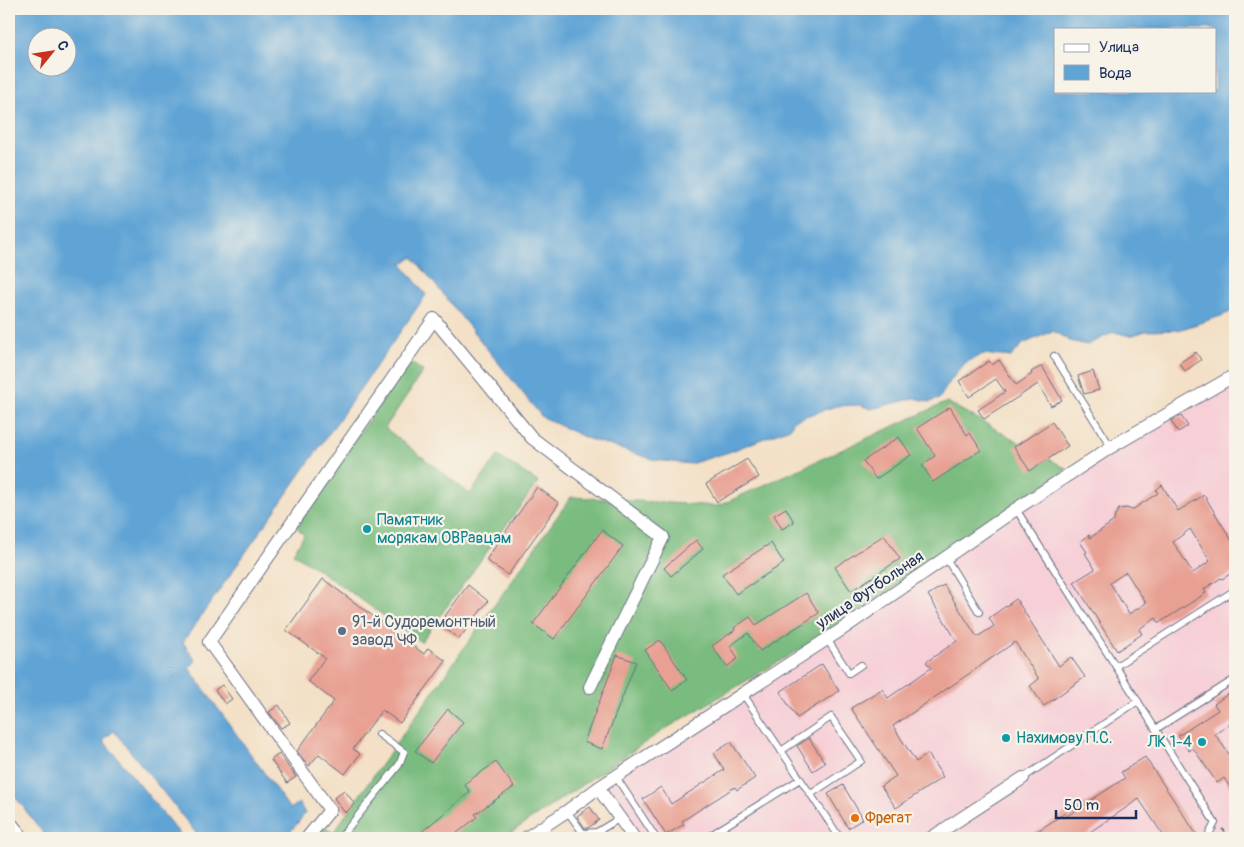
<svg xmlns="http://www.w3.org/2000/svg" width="1244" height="847" font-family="Pangolin,sans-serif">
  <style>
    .built { fill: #f6cfd7 }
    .forest { fill: #7abc7f; stroke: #4a766e }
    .water { fill: #60a4d5; stroke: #3e6a9a; fill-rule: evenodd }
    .building { fill: #e8a093; fill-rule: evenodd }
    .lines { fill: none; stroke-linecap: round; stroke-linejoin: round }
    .service-casing { stroke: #676d82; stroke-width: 8 }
    .minor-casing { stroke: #676d82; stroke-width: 14 }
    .path { stroke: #676d82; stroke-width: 2; stroke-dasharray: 4 4; stroke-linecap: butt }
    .service { stroke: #fff; stroke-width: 6 }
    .minor { stroke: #fff; stroke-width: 12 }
    .culture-dot { fill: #0f9aa8; stroke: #f7f3e8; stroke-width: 2 }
    .service-dot { fill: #5c6f8a; stroke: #f7f3e8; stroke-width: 2 }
    .food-dot { fill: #e8710a; stroke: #f7f3e8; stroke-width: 2 }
    .labels { text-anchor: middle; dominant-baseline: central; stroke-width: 4.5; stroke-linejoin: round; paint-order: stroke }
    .culture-label { font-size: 16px; fill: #0d838f; stroke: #f7f3e8; text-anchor: start }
    .street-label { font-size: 16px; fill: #1b2f5e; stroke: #f7f3e8 }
    .service-label { font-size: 16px; fill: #4e5e75; stroke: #f7f3e8; text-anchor: start }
    .food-label { font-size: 16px; fill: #c56008; stroke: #f7f3e8; text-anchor: start }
  </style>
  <rect width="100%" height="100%" fill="#f7f3e8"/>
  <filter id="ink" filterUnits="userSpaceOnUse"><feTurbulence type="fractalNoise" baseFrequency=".02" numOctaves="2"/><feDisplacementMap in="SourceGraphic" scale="10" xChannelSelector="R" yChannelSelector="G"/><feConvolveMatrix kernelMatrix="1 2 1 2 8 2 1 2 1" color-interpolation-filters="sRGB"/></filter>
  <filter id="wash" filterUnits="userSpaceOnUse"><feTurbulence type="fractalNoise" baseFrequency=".0096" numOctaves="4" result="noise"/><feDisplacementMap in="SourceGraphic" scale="20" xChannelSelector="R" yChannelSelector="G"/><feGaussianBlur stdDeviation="1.12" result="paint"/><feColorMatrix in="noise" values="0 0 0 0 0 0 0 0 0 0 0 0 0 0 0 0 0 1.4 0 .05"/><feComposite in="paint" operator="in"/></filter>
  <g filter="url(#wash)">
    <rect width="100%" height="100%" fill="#f3e0c6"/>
    <!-- built -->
    <path class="built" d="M1235 375V838H641L605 783 1016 509Z"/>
    <!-- forest -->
    <path class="forest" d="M410 362 423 371 385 428 470 494 498 456 538 482 421 642 329 577 293 553 304 535 294 524Z
      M947 402 1067 469 837 627 662 731 503 838H301L317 819 333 833 571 497 718 506Z"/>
    <!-- water -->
    <path class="water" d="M9 9H1235V310L1221 316 1179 330 1146 331 1130 336 1114 332 1087 345 1070 341 1053 331 1023 344 1011 357 983 354 965 363 951 380 939 399 930 402 915 398 871 409 860 405 836 406 794 420 790 428 729 452 690 464 655 460 586 438 542 417 413 257 402 264 426 295 183 642 196 661 189 668 290 809 299 803 305 813 298 823 284 838H200L114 731 103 740 183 838H47L9 789ZM1055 29H1215V91H1055ZM38 38H68V68H38Z"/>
    <g id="blocks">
      <!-- building -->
      <path class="building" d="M1196 352 1201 360 1185 371 1179 363Z
        M999 360 1016 385 1032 374 1031 372 1042 366 1062 400 1051 406 1038 384 984 419 978 410 1005 392 996 379 969 397 959 381 989 361 992 365Z
        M1093 371 1099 390 1084 394 1078 376Z
        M950 407 967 435 970 433 981 450 933 482 922 465 935 456 917 428Z
        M1181 416 1188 426 1178 432 1171 421Z
        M1052 422 1068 446 1030 471 1014 447Z
        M899 437 911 455 876 479 863 461Z
        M747 459 759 477 717 502 706 484Z
        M1162 485 1178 511 1204 495 1235 546V571L1222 579 1221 578 1204 589 1206 593 1159 623 1156 618 1139 629 1142 634 1117 651 1074 582 1095 569 1085 553 1087 552 1080 542 1089 535 1090 538 1114 521 1115 515 1119 509 1127 508 1132 510 1158 493 1156 490ZM1190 529 1210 561 1193 573 1173 542ZM1126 572 1146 603 1129 614 1110 583Z
        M537 487 559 503 508 575 486 560Z
        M786 508 794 522 782 529 774 515Z
        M602 530 623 546 554 639 533 624Z
        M884 535 900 559 851 591 835 567Z
        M696 540 703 549 671 576 664 568Z
        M771 543 784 563 736 594 722 574Z
        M323 579 424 654 428 648 446 661 400 723 382 710 353 749 360 754 345 774 319 754 309 766 297 751 334 701 308 681 325 658 286 630Z
        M468 585 488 601 459 639 439 624Z
        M944 585 977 637 994 626 989 618 1016 599 1059 666 1071 657 1085 677 1044 706 1030 686 1039 679 1015 642 893 726 916 762 928 754 943 777 896 808 881 786 896 776 851 708 882 689 888 698 931 668 926 662 957 641 928 595Z
        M806 593 819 613 760 651 748 633 730 646 738 658 727 667 712 646 735 630 734 628 750 617 756 625Z
        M660 640 687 680 672 690 645 650Z
        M617 655 636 662 602 749 584 742Z
        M822 664 839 691 797 718 780 692Z
        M222 685 232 699 225 704 215 690Z
        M1235 689V721L1215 734 1235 763V795L1224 778 1217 783 1193 748 1189 751 1178 736 1218 710 1214 704Z
        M279 705 290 723 281 728 269 712Z
        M448 709 463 722 431 763 415 751Z
        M809 738 825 763 813 771 797 746Z
        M731 742 755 778 737 790 735 787 682 821 684 824 666 835 643 799 661 787 671 804 724 770 714 753Z
        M279 754 296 777 287 783 271 760Z
        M1145 757 1199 838H1165L1139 799 1081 838H1027L1065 813 1067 816 1125 778 1121 772Z
        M496 762 514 787 475 814 477 817 451 838H414L470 792 464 784Z
        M843 785 863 819 848 828 828 794Z
        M344 790 355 804 345 813 334 798Z
        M590 807 599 820 588 828H585L577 816Z"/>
    </g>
  </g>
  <g filter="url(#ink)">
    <use href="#blocks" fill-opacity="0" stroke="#676d82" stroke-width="1"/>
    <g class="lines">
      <defs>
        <path id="service" d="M1054 356 1111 447
          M1016 509 1215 823 1207 838
          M946 558 979 612
          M827 639 849 673 861 665
          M1116 666 1235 590
          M743 694 840 838
          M1156 729 1235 679
          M781 751 831 717 861 761 811 794
          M616 777 656 838
          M1023 778 1138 701
          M567 811 583 833 597 832 620 818
          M340 838 399 765 404 752 379 734
          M706 838 800 779"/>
        <path id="minor" d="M598 788 634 838
          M9 821 23 838
          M307 838 330 810 209 642 434 319 532 438 663 537 590 687
          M526 838 567 811 598 788 841 630 1016 509 1111 447 1235 375
          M931 838 1023 778"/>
      </defs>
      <!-- service casing -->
      <use href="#service" class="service-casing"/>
      <!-- minor casing -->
      <use href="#minor" class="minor-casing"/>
      <!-- path -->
      <path class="path" d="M1222 829 1234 838"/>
      <!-- service -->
      <use href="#service" class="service"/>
      <!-- minor -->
      <use href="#minor" class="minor"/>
    </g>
  </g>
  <!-- markers -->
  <g class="culture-dot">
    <circle cx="367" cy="529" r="5"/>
    <circle cx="1006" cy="738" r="5"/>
    <circle cx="1202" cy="742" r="5"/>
  </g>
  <circle class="service-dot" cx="342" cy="631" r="5"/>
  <circle class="food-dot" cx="855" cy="818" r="5"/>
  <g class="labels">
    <!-- culture labels -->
    <g class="culture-label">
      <text x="377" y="520">Памятник<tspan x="377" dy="18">морякам ОВРавцам</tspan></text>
      <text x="1016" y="738">Нахимову П.С.</text>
      <text x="1192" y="742" text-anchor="end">ЛК 1-4</text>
    </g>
    <!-- street labels -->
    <g class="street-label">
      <text transform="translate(870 590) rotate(-34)">улица Футбольная</text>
    </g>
    <!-- service labels -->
    <g class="service-label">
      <text x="352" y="622">91-й Судоремонтный<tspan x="352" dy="18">завод ЧФ</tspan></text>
    </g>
    <!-- food labels -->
    <g class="food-label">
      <text x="865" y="818">Фрегат</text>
    </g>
  </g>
  <!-- margin -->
  <rect width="1244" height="847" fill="none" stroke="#f7f3e8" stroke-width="30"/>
  <!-- legend -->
  <rect x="1054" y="28" width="162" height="65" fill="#f7f3e8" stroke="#9fa5b1"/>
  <rect x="1064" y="44" width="25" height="8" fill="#ffffff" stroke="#9fa5b1"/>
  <text x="1099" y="52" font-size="15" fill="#1b2f5e">Улица</text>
  <rect x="1064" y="65" width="25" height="15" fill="#60a4d5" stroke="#9fa5b1"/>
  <text x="1099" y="78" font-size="15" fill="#1b2f5e">Вода</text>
  <!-- north arrow -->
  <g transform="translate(52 52) rotate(60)"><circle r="24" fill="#f7f3e8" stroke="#9fa5b1"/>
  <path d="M0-4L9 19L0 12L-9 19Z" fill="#c8321e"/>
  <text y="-8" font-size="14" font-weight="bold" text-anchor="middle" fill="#1b2f5e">С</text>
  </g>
  <!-- scale -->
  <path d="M1056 810v8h80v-8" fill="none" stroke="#1b2f5e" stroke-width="2.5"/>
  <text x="1064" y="810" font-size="15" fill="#1b2f5e" stroke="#f7f3e8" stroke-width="4" paint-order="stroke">50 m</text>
</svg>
